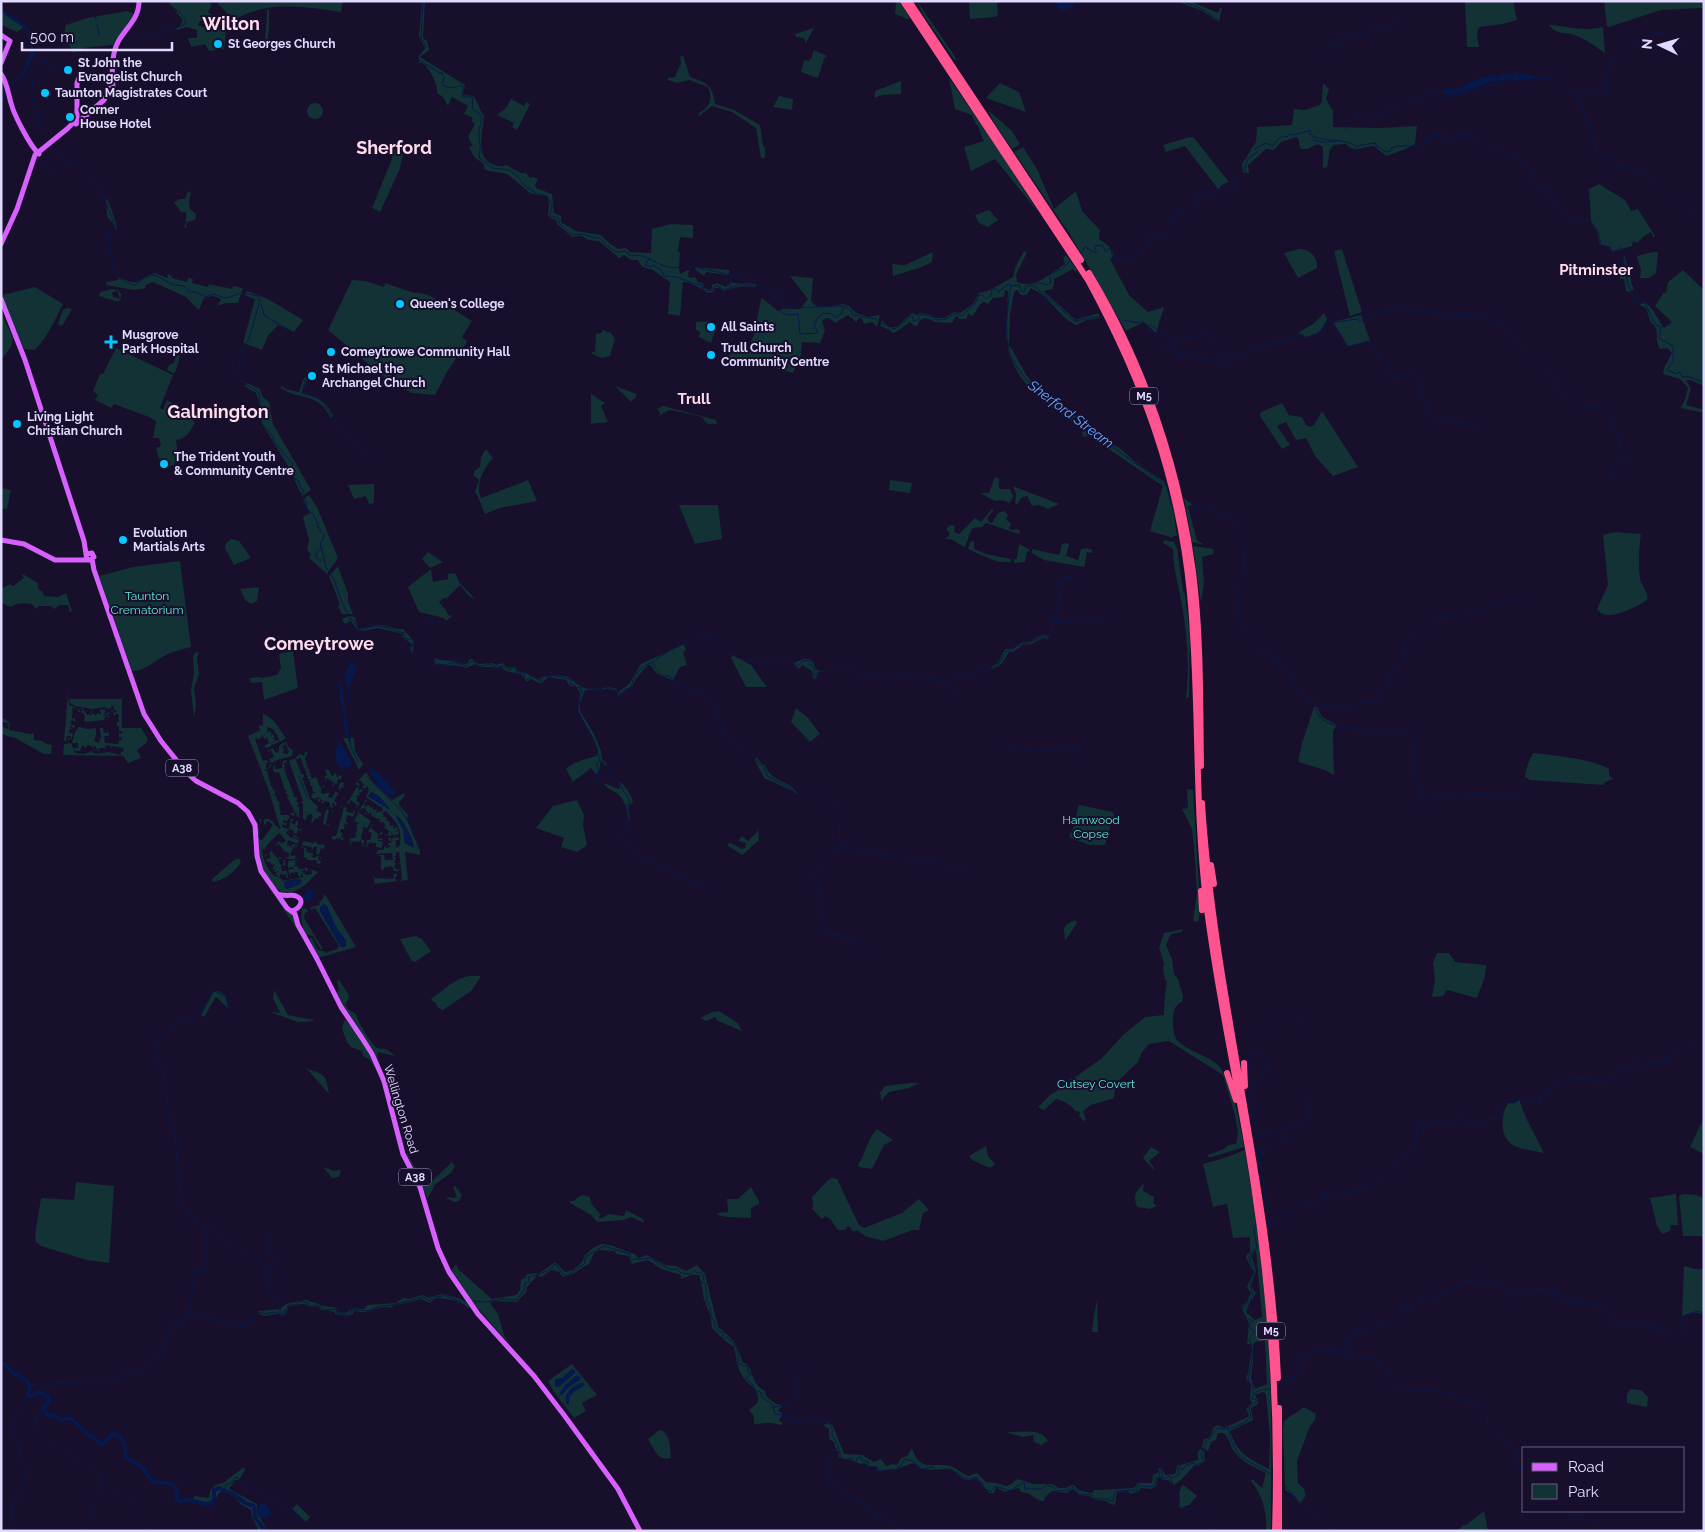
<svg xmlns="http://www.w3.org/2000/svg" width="1705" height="1532" font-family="Raleway,sans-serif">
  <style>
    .green { fill: #123235; fill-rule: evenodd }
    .water { fill: #07184c }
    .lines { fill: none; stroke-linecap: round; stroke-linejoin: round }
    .stream { stroke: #07184c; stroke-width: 1 }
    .river { stroke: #07184c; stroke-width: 4 }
    .major { stroke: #d860ff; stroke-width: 5 }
    .highway { stroke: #ff5490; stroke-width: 6 }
    .poi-dot { fill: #05c6ff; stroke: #170f2b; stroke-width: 2 }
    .labels { text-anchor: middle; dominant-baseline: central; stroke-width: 4; stroke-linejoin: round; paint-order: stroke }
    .shield { fill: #170f2b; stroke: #a59cbf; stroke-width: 1 }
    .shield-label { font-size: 11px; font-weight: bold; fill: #e2d9ff }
    .poi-label { font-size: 12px; font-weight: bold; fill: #e2d9ff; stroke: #170f2b; text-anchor: start }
    .park-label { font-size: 12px; fill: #5de8d7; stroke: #170f2b }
    .street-label { font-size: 12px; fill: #e2d9ff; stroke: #170f2b }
    .water-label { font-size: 14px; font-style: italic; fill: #67a5ff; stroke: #170f2b }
    .quarter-label { font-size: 15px; font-weight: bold; fill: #ffdbed; stroke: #170f2b }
    .district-label { font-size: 18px; font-weight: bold; fill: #ffdbed; stroke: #170f2b }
  </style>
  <rect width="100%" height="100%" fill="#170f2b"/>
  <!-- green -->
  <path class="green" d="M172 1H208L212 5 208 12 219 20 215 26 210 27 209 22 205 20 200 21 198 25 205 28 212 27 226 31 224 49 209 51 205 44 191 47 188 38H197V30L186 27 177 30 176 28 180 26 183 20 176 12 178 11 169 4Z
    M219 1H343L341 12C303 7 268 0 234 20L218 4Z
    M422 1H425L423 38 427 41 429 50 420 57 465 85 463 94 464 95 473 96C478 101 479 110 484 116 483 133 474 159 495 165 500 166 502 167 506 165L521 173H526L530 178 533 177 538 179 535 185 536 188 552 194 554 213 561 216V222L576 231 601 235 609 243 618 249 626 248 630 252 651 253 652 229 671 224 693 225V238L680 237 678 251 680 252 679 267 680 274 688 270 690 271 688 273 689 278 695 277 698 282 703 283 704 288 711 290 712 285 717 283 726 287 731 282C738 285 748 282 756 284V287L742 286 723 291 720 288H715L713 292 707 293C700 288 692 282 683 282L680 316 668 314 670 282 653 270 643 267 637 260H631L624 255 619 258 599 241 588 240 582 236 572 237 557 224 556 220 550 218 548 215 549 206 548 197 530 193 507 174 485 170 483 163 475 158 469 147 473 146 468 137 475 124 472 121V117L464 114 468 106 452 97 448 106 443 97 437 93C438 84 429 67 422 63H419V55L425 48 419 36Z
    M896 1H899L910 18 908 19 895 14Z
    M917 1 956 58 955 61 922 13Z
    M969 1H1006L997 3 998 15 995 17 970 19Z
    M1190 1 1218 13 1220 8H1222L1219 22 1202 11 1179 2Z
    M1465 1H1513L1517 20 1503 24 1480 27C1475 32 1478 40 1479 47H1467Z
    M1604 1H1704V12L1703 8 1661 10 1609 27 1607 26Z
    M1 6 7 14 25 26 17 32 1 25Z
    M269 9V29L267 43 265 41 267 16V10Z
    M127 11 132 13 134 16 113 45 83 48 73 53 64 34 66 25 87 18Z
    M1549 25C1569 26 1582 32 1603 27L1605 53C1596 47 1587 40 1577 36 1566 31 1557 36 1549 25Z
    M814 28 806 43 804 38 796 37 795 34Z
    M814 50 827 56 824 59 818 78 801 72 804 60 809 61 810 59H811Z
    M683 55 690 77C707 83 713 85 715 104L734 110 760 125 763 146 765 148V158H761L756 128 732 112 712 106 699 116V113C710 106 713 100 708 87L689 80 677 83 668 80V78L675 77 681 63 680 57Z
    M949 78 1000 152 1038 212 995 159 971 171 964 147 984 141 981 135 978 125H976L972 115 955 109Z
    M901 81V94L882 95 875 98V91Z
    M1000 83 1019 92 1026 112 986 98Z
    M1323 83 1329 89 1326 99 1333 111V127L1380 128 1417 126 1415 144C1407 149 1395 153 1386 156L1374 146C1364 146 1354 154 1346 144L1334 145 1330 149 1327 167 1323 168V147L1318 144 1307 149H1301L1299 145V140L1297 137 1281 142 1274 150 1266 149 1248 165 1249 173H1243L1242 163C1248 157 1250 149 1256 142L1257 127 1292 125 1294 109 1305 110 1320 105 1322 101Z
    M779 96 793 99 792 110 773 107Z
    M511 99 524 106 526 102 530 104 517 130 512 127 514 123 497 115 506 108Z
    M307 111a8 8 0 1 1 16 0a8 8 0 1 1-16 0Z
    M988 110 1012 131 1020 144 1012 149 993 121Z
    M1190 137 1194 138 1229 182 1222 185 1218 189 1185 146 1166 152 1163 145Z
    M1023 147 1037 169 1054 209 1076 191 1082 211 1100 230 1099 239 1109 246 1114 255 1110 259 1129 295 1148 312 1164 307 1156 333 1144 322 1126 331 1069 233 1014 152Z
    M392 148 404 151 399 171 380 212 372 208 392 159Z
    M1599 184 1625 200 1631 211 1638 209 1655 236 1653 237 1651 232 1643 237 1637 243 1634 241 1632 244V246L1612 252 1609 247 1600 245 1597 232 1591 222 1589 189Z
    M188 191 191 193 189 202 190 209 196 214 195 220 187 222 186 228 184 227 186 222V212H181L174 202 180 199H185Z
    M107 199C110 204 117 224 117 229H115C114 223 111 222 108 218 106 213 108 206 105 201Z
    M989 210 998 220 988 227 979 223 975 215Z
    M1299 249C1310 249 1318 257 1317 268L1298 278 1284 253Z
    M1342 249 1362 312 1350 316 1334 251Z
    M1024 251 1027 252 1016 275 1017 282C1035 290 1051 272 1065 264L1063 258 1066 255 1077 270 1076 273 1073 269 1054 279V284L1052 289 1043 291 1076 320 1095 314H1099L1100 318 1086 320 1077 325C1064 322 1052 301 1040 293 1037 291 1033 290 1031 288L1027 295H1021L1017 290 1014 292 1010 315 1009 345 1006 338 1008 291 1005 290 1004 297 993 298 988 304 984 302C977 305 978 311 972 316L968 314 966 319H960L956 316 952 323 934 322 932 320 924 318 919 321 918 325 915 326 910 322 896 332 892 333 890 330 880 326 882 320C896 336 901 321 912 313L918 315 919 313C924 313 933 315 935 318H944L954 312 960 313 973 304 979 293 988 291 1013 277 1015 268Z
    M933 252 932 262 922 267 893 276 892 264 905 265Z
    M1653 252H1658L1656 273 1649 278H1640L1641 271 1637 256Z
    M1625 256 1628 272 1631 275V282L1634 289 1630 292 1626 291 1624 279H1620V276L1625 274 1623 257Z
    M695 267 729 270 730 272 727 275 706 272 704 276 696 270Z
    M1683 270 1704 290V386L1691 380H1686L1691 389 1686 405 1704 410V413L1681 408 1685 399 1688 388 1680 379 1663 374 1664 368 1672 353 1667 348 1660 349C1655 340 1658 337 1656 328L1650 321 1646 308 1640 305 1643 302C1652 304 1658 320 1664 328L1672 322 1655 306 1663 293H1666L1668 282Z
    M155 273 167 278 168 274 172 276V278L187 282 188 278 193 279 192 283 208 287 209 284 232 289 233 286 243 288 238 303H226L217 306 221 299 213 296 204 298 199 310 186 297 153 282 145 285 146 288 134 290 106 285V282L118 280 119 277C141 288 135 279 155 273Z
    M790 276 813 278 811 301 816 306 827 307 843 304 849 306 856 313 869 317 880 315 877 327 872 322 864 324 862 318H859L856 322 848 315 835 323 829 318H826L822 321 825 331 820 343 802 342 801 355 793 373 761 364 759 362H740L728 358 729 355H730L734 343 748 347 754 335 761 299 762 298 778 311 784 308 787 309H800L808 299Z
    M352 280 366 281 384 287 385 283 414 293C429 290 458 313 472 321L462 337 466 340 467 342 447 372 435 395 412 393 390 382 328 330Z
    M35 287 63 304C55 320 48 336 35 350L24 349 10 317 2 295Z
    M112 289 118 290 121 294V298L119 297 118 291H115L112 293 113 297 121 299 118 302 99 296 100 292Z
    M247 291 268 299 303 320 294 332 278 325 268 336 262 350 243 343 255 299 244 295Z
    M67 308 72 309 62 326 58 324 63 310Z
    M1 310C8 336 23 335 1 360Z
    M1324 313 1327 319C1321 332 1319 334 1305 337L1302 334 1298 333 1313 324Z
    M1361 315 1370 341 1348 346 1333 322Z
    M710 321 716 328 711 343 699 337 700 332 696 330V322Z
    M603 330 611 333 615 339 610 356 602 358 592 354V352H595L596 334 601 333Z
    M1010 346 1027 376 1037 387 1107 441 1121 449 1139 465 1165 482 1173 508 1177 536H1173V538L1150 531 1163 486 1091 437 1087 436 1083 437 1082 430C1053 405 1018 390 1008 349Z
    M116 348 173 375 160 408 163 410 167 400 183 409 195 423C191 430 186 440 176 440L179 462 174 463V465L167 467 164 458 159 459 156 448 161 446 159 438H153L156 421 149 417 114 404 111 408 95 400 98 395 93 391 100 374H103Z
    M176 355 180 356 178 364H176L178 365 174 374 167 370 169 365 174 363Z
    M307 376 308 378 302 392C317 400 325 397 333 416L331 418C316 390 302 402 281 388V386L286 389 299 392 304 378Z
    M247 383 260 389 262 396 269 402 273 424 311 490 302 496 288 466 262 424 260 418 261 409 256 393 244 386Z
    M615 386 637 394 635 398 631 402Z
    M591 394 605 403 601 406 608 422 591 424Z
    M1282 403 1289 415 1302 417 1306 425 1310 427 1314 425 1322 411 1358 467 1333 476 1315 456 1306 438 1296 440 1286 422 1277 426 1290 445 1282 449 1260 416 1261 412Z
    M663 406 716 420 717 424C707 423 708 426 702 417 698 416 673 410 670 410 666 411 662 414 659 416L660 412 657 409Z
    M486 449 493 458C484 468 475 484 481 498L528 480 537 501 500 508 485 514C481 506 480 499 475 492L479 480 474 476V471L480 467 481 457Z
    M995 477 999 479V488L1000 489H1010L1013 496 1012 499 1010 503 1003 500 995 501 980 493H989Z
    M890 480 912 483 910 493 889 490Z
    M374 484V503L369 504 366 496 354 499 348 485Z
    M1013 486 1059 504 1048 509 1039 505 1032 506 1027 496 1021 498 1017 505 1015 503 1016 494Z
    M1 488 11 490 7 509H1Z
    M309 495 317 507 338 558 327 574 309 558 311 555 307 550 309 540 303 517 310 513 303 499Z
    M1184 498 1193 505 1188 506 1197 541 1205 545 1192 542Z
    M679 505H718L722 539 695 544Z
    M992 509 994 510 987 518 989 522 992 523 998 513 1004 511 1008 515 1006 519 1011 524 1009 529 1011 530 1018 529 1020 531 1019 534 986 523 982 527 973 528C968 534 969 541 964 547L951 539H945L950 534 946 529 950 525 955 526 954 532 959 534 975 518 981 522Z
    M1614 532 1641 534C1639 548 1638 564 1640 578 1641 586 1649 592 1647 600 1636 607 1606 624 1597 609L1608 585 1603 535Z
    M231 539 239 541 251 558 234 565 225 548 226 543Z
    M1164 540 1174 542 1177 548 1183 590 1185 595 1190 634 1189 697 1188 698H1186C1190 665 1187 632 1181 600 1178 583 1173 567 1173 549L1163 543Z
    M974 541V549L986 554 1011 559V562C997 564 981 555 968 549L970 542Z
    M1067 543 1069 544 1066 556 1078 560 1081 549 1087 548 1092 550V553L1087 552 1084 567 1044 560 1032 553V549L1059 555 1062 544Z
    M1019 544 1029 549 1030 552 1027 551 1025 562 1014 563V560L1017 558Z
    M1193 546 1214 549 1213 554 1202 557 1204 583 1201 603Z
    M428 552 443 562 430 568 422 559Z
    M180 561 191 647C183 649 175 651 168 654 157 659 144 672 132 671L99 576 133 567Z
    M338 566 348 594V601L353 614H342L338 606 340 604 329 576Z
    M431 569 433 582 448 579V574L455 573 459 582 475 599 469 596 460 585 446 599 444 598 439 602 446 610 448 615 452 616 446 621 444 618 419 612 408 587Z
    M23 574 38 583V589L42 591 44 596 58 597 66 593 72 611 70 612 68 605H59L55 609 51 606H39L36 609 32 604C24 603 17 602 11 607L1 603V589L10 584 13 586 24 578 22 576Z
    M259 587 257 601 251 604 245 600 240 589Z
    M349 616 355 617 358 629C365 628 372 625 379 625 388 625 394 630 403 629L414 641 413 653 409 650 412 644 402 637 403 634 378 628 363 631 357 630 351 621 345 624 342 619Z
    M1043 635 1049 636 1048 639 1043 638 1031 644 1023 645 1013 652H1009C1004 660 1002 667 992 669L991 667 998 663 1005 649H1012L1021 643 1028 642Z
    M684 644 686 650 683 652 687 665 680 667 673 680C664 677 655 675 651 665H648L636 679 633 685 618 696 617 693 629 684 641 664Z
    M293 651 298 688 264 700 262 682 251 683 250 678 260 677 261 678 277 675 281 668 279 654Z
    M196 652 199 653 197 658 199 674 194 688 196 705 194 718 191 690 194 673 193 656Z
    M733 655 751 665 767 687H746L731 658Z
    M435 658C441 661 447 660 453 661 458 662 462 664 467 664L469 660 472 659 479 664 493 663 496 665 502 663 509 668 514 666 518 671 527 673 530 676H533L540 680 541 677 544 676C551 676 565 674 571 679 576 683 580 687 587 688 589 688 596 689 598 689 607 689 604 685 617 689L616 691 608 689 585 690 580 704V711L594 734 601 751 602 759 607 764 605 766 601 761 599 771 596 774 591 768 573 782 566 769C571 763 588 758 597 756L598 749 578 711 580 692 575 686H570L566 680 548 677 541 684 531 679 527 682 521 674 506 671 501 667 497 668C490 665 480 670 475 664L466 668C455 663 448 668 438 664L436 665 434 662Z
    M804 659H810L814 664 816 670H820L816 679 813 678 812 671 802 665 799 669 793 663Z
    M69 680 68 700 70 707 71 705 77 709 72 708V710L75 711H72V713H74L72 714V719L75 718V722L72 720 70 722 72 723 70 725H75L74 728 70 726V728L72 729H70L69 733H73L72 738 68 741V739L71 738V736H67L66 741H64Z
    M69 699H122V728H141L148 739 146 743 137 750 141 758 128 763 123 756 63 755 64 744 71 743 75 753 85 754 91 751 96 754 109 752 121 755V752L124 751 123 748 118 747V750V747L113 746 111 748V746L106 745C105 747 106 749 105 751V748H100L98 753V748L96 750V746H95L94 750 93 751 94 747 92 746 91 748V746L88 745 85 748 84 746H82V749L81 747 80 751H75L74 748H78V743H73L72 742 76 730 79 727 87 729 96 728V735L94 741 99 743 100 740 97 738 101 739 100 728H97H103L104 733H107L108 730 109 736H104L105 743 118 744 119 740H122V737H119V733L122 734V731H119V726H117V722H120L118 720 119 716 117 713 114 716 113 713 117 712 116 710 112 712 111 711 115 710 114 708 112 709 114 707 113 705 109 709 104 707 93 709 92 714H95V717L96 714H98V712L99 714H101L100 709 106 710 103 716 109 712 110 714 105 715 106 717 109 715V717H105L104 720 86 722 84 721 85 715 81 712 83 710 80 709H79L80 712H78V709L83 708 85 713 86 712V714L88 715 89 713V715H91L92 709 75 706 70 703Z
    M1314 707H1317L1322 717 1337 725 1333 731V736L1334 775 1325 770 1298 762 1302 743Z
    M796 708 809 719 820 734 810 742 791 722Z
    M263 714C277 720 277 727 286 738L280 742C277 735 274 728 268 727L267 733 269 731 271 733 273 731 270 736 274 733H275L272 734 275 737 271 739 274 738 275 740 273 742 278 740 279 742 273 745 271 743 272 746 266 748 264 746 269 743 267 738 264 739 262 734 261 738 258 740 257 738 255 739 263 761 267 760 268 763 264 764H266V768L270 767 269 764 271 765V767L264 770 267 771 271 786H272L274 791 277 790 278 791H275V794L273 795 276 796 277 799 276 801 278 800 279 803 281 801 279 804 280 811H283L280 812 281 815H288L290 817 287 821 284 820 283 823H287L286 826 283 824 282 827 289 829 291 818 294 820 292 821 291 823 295 824 297 820 302 824 298 821V825L296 827H298V830L302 828 301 831 298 830 297 834 294 833V835L297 836V838L300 837 299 839 293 837 294 831 289 829 286 833 290 837 299 840 298 844 288 840 287 845 291 847 293 844 298 845 297 847 295 845V848L292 847 293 849 290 854 292 856 296 855 295 859H289L284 857H289V853L284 851 278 843 276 846 275 845 279 841 282 844V842L283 843 286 841 279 833 268 844 265 849H262C263 859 268 873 277 877L278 876 275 874 279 871 276 872 274 870 277 868 272 870 275 864 272 865 271 863 268 864 271 862H267L265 855 267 854 266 859 270 858 269 855 271 858 269 853 273 850 275 851 273 850 272 852 278 859 280 857 282 859H278L281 866 284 863 283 859 285 860V865L281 866 282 871H287L288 877 286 878V874L282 875 281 873 279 878 282 879V881L303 877 301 871V877L298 876V872L290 873 291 877 290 876 288 870 294 868V867L288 868V861L297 860 298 862 297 861 294 862 296 864 294 866H297L300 870 302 868 305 870V867L308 868 307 872 304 870 302 871 306 875 312 874 311 869 318 872 304 886 293 892 283 893 276 888 265 875 259 860 255 821H257L260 834 258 836 260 840H262L273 825 268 821 266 823 267 825 264 824V819H261V824L259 819H270L279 829 280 828 270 794 248 736 260 730 259 726 263 725ZM297 879 302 880 300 884 286 889V881Z
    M1 717 9 722 10 723 9 730 30 734 34 733V740L43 741 44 743 52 745 51 754H44L15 738 1 734V725L4 728 8 729 9 723 1 722Z
    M343 738H348L351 747 350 738H354L355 751 363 764 359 770Z
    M286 741 289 748 293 750 292 756 277 760 272 763 270 762 269 759 274 757 271 750 268 752 267 751 273 748 276 753 279 751V746L284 742 285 745 280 748 283 747 284 751 282 753 288 754V752H289L285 742Z
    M305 752H308L305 759 312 779 316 777 320 787 324 786 325 787H321V793L324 794 325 793H330L328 797 332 798 335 792 339 793 337 796 339 798 336 796 334 801 337 803 335 807 334 803 332 804 333 808 330 807V802L324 801V804L321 803 323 800 320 799V802L317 800 320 798 318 797 314 800V798H312L311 795 316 792H313L312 788 313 786H311L310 784 312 782 310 783 309 780 311 779H308L307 777 310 775 307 776 306 773 304 774V777H302L310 799 318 807 316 812 318 811 321 813 322 810 321 816 324 817 326 809 333 811 332 814V811L329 810 326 824 328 825 330 823 329 826 323 824 324 817 319 816 318 821V819L315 818 313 822 307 821 311 822 312 818H314L312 817V814L307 815 306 821 303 818V804L301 802 303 801 289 761 295 758 302 775 308 772H306L305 770 307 768 304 769 303 766 306 765H303L302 763 304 761 302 762 300 757 297 760 296 757 300 754 304 756Z
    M1533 753C1552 755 1594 759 1609 769V775L1613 779 1605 782 1603 785 1530 780 1525 777C1526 768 1529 760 1533 753Z
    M757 757 762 764 765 765C771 783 789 779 798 794L789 789 764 778C762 773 756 764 755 759Z
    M287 760V762L284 763 285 767 283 768H286L284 769 294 795 293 797H297V800L295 801 298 802 299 805 296 806 299 807V816H297L300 817 302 814 300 818 296 816 297 812H295L294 816 289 814 295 812 287 797 289 795H287L285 792 288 791 285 790 279 772 275 773 273 770 275 763V769L282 768 283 761Z
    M328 769 332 776 336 773 337 778 339 775 342 776 341 779H338L337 783 339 784 342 782 344 783 343 786 345 788 342 787 340 790 338 788 340 785 336 783 332 787 333 786 331 784 333 785 334 783 327 778 326 780 327 781H325L326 778 324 777 327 775 325 770Z
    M366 772 371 780 392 800 404 793 405 796 399 802V805L408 815 407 820 420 851V855L405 852 408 880 400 881 402 879 399 852H396V856H394L396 858 394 863H399L400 864 396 863 394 868H396L397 870 400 869 399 871H394L392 866 385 867 383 870H381V856L376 855H384L385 860H393L392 853 376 854 378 850H384V846L387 848 391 846 388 845V843H391V841H389L388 838H391L392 843V838L399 837V840H394L396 841V844L394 845H396V848L400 845C402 828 397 823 386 811L382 813 384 815 383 817H386L387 819 386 821H389L390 824 389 826 392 825 394 827 396 825V826L392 829 397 827 398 830 393 832 398 831 399 834 393 836 391 830 392 836 386 835 385 833 388 835 389 831 385 828 383 829 385 827 384 822 382 823 379 821 380 818 377 819 374 817 375 815 373 817 371 815 372 813 371 812 369 814 367 812 366 815 364 814 367 812 365 807 363 809 361 808 360 811 359 810 366 800 368 801 364 803 365 806 366 807 368 805 370 806 369 808 371 807 373 808V810L377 809 376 813 379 811 382 812 383 809 366 797 369 790 367 786 365 789 362 787 361 789 363 790 361 792H359L360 794 359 796 357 795V800H355L360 803 357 808H355L358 806 351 800 349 804 347 803 357 787 359 788 358 792 364 785 360 780 357 782 360 785 359 786 355 784ZM371 792 377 795 390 809 369 797ZM396 817H399C406 826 412 836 414 848L405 843 403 829Z
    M619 782 622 783 630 794 633 802 628 806 630 820 628 819C626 807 625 797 613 791 609 788 606 788 604 783L618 789 620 788Z
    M1187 789 1193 790 1200 902 1199 920 1197 922 1193 920 1197 893 1194 846 1192 829 1182 809 1188 808Z
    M577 800 584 815 583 826 587 844 586 846 577 852 561 847 564 838 536 828 553 806Z
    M1080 805 1112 812 1114 814 1105 845H1090L1070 838V834L1074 827 1078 806Z
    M341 806 347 808 346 811 353 814V810L355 812 353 817 347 815 346 822 348 823V825L345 823 344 829H341L340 832 343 833 341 837 344 838 343 840H341V837L340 839H338V837L334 841V839H332V841V836H336L343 811 344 807 342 806 340 809Z
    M358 812 371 821 367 828 362 827 363 830 361 839 364 840V847L362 846 364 843H361V840L359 842H357V840L356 842 351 841 352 845 350 844V838H355L356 834 354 833H356L357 829 355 827 357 828V824L359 823 354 821 357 815H359L357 813Z
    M372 824 374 825 370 827 379 835 381 831 383 834 378 835V839L382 838V840H378V841H382L383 844 381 848 376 847V843H371L370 841 369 844H367L368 847H366L367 840H370L372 833 368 832Z
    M758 827 759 841C752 845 749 850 742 855L728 846 729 842 742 849 745 848 746 843 738 841 742 836 748 841 757 832Z
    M303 841 313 843 316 841 317 844 325 845 323 852V849L321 848 319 855 322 856 316 854 317 847H314L313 850 312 849 313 848 302 845Z
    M301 846 306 848 307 852 312 853 313 851 312 857 315 858 316 856 322 857V858L318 857V860L321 861 319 867H318L320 864 316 863 317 860H308L304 857V847L301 848Z
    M239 858 241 862C234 873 226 879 213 882L212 879 234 860Z
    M394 874H399H397L396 877H394L397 881 375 884 373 875 375 878 393 879Z
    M268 886 292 912 302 937Z
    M323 894 326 896 356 947 318 958 309 938H312L318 950 324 951 325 953 337 949 339 946 315 908 311 910V907L320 905 319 903 324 897ZM320 911 337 929 346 943V946L341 947Z
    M302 908 307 909 308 912 305 913 304 918 323 949H320L313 936 306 935C302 926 300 918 302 908Z
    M1075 920 1077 923 1065 941 1064 928 1067 924Z
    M1183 929 1182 932 1171 934 1166 945 1172 959 1174 974 1178 979 1183 996 1182 1002C1176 1004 1173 1010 1173 1017 1173 1023 1173 1035 1177 1040 1188 1053 1220 1058 1223 1073H1225L1237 1110 1244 1147 1212 1157H1208V1155L1224 1149 1228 1145 1236 1144 1238 1133 1235 1115 1223 1075 1169 1041 1149 1044 1142 1052 1138 1062 1120 1079 1118 1085 1115 1087 1114 1098 1091 1105 1083 1111 1086 1120 1084 1121 1079 1116 1080 1112 1075 1111C1071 1104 1063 1101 1056 1099L1044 1110 1038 1107 1051 1094 1057 1091 1065 1082 1077 1076 1102 1058 1124 1034 1145 1017 1164 1015C1164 1004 1165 992 1167 981L1165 980 1163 969 1164 963 1159 948 1164 933Z
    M416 936 422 939 431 951 415 962 411 960 400 939Z
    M1437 953H1449L1455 962 1486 965C1486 980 1481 985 1477 998L1447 990 1443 996 1432 997 1435 980 1433 963Z
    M469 976H480V978L471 991 443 1010 438 1008 436 1003 431 1000 432 998C444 990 455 978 469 976Z
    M338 979 348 993 349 998 345 1005 349 1010 356 1014C356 1019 372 1045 377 1048 379 1049 382 1048 385 1049 388 1050 392 1053 395 1056L378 1052 377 1056 380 1064H378L363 1035 345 1011 337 993 339 989 337 981Z
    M274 990 288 1015 313 1020 314 1021 298 1022 270 1012 280 1013 273 998Z
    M214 991H219L225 995 228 1008 216 997 204 1017 201 1015Z
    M719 1011 738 1023 742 1031 718 1021 715 1017 706 1021 700 1018 712 1012Z
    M346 1020 362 1040 375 1068 369 1059 363 1056 362 1051 351 1047 347 1042 342 1029 344 1021Z
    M307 1069C326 1074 326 1076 329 1094Z
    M910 1083H920L909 1088 889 1092 881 1101V1095L879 1094 885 1086Z
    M1519 1099 1526 1118 1544 1153C1535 1151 1525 1150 1517 1147 1499 1141 1500 1116 1508 1103H1515Z
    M1704 1117V1154L1690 1147Z
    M877 1129 893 1140 884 1145 872 1169 859 1167 858 1165C866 1153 867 1139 877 1129Z
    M986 1146 988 1156 995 1164 990 1168 972 1160 969 1156Z
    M1151 1147 1160 1152 1149 1161 1154 1168V1170L1143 1158Z
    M1245 1150C1255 1213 1264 1276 1268 1340 1273 1403 1271 1467 1271 1531H1266C1267 1512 1263 1496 1251 1481L1252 1479 1262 1488 1266 1473C1254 1467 1241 1462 1233 1450 1229 1444 1230 1437 1223 1433H1218L1216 1440 1211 1442 1208 1451 1202 1448 1204 1439 1209 1438 1214 1427 1218 1425 1224 1428 1248 1417 1249 1415 1246 1409 1252 1403 1250 1399 1251 1384 1247 1381 1246 1377 1248 1374 1252 1348 1251 1344H1247L1249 1324 1242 1309V1306L1248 1301 1249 1296 1251 1294 1247 1287 1254 1272 1246 1258 1247 1254 1250 1253V1237L1233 1238 1227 1204 1213 1207 1203 1164 1221 1159ZM1254 1251H1256L1262 1317 1255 1320 1246 1312 1248 1306 1256 1293 1251 1286C1256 1270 1259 1273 1251 1257ZM1265 1341 1267 1384 1255 1389 1251 1378 1253 1363V1344L1255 1342ZM1263 1392 1266 1394 1270 1437 1269 1469C1249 1458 1237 1454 1230 1431L1253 1420 1251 1408 1258 1404V1401L1255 1395Z
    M407 1153 414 1166 430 1183 452 1162 455 1166 451 1173 433 1186 434 1187 428 1198 409 1162 406 1155Z
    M323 1167 335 1171 341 1169 339 1177 332 1178Z
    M832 1178 837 1179 859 1225 864 1228 902 1213 919 1199 929 1210 923 1213 919 1230H913L883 1241 865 1236 857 1230 854 1232 848 1226 845 1230H838L830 1219 825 1216 822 1219 812 1209 813 1206 812 1197C819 1191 824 1182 832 1178Z
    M76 1182 114 1186 109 1263 87 1260 41 1246 36 1242 35 1235 41 1198 74 1200Z
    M1144 1183 1143 1191 1154 1197 1153 1203 1157 1206 1150 1209 1137 1207C1133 1194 1135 1193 1144 1183Z
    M455 1186 462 1195 459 1201 454 1202 446 1198 448 1197 453 1198 457 1197 453 1188Z
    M751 1187 759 1201V1204L751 1208V1218L727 1217 717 1215 719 1213 728 1212 727 1199H738Z
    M1676 1194 1678 1225H1671L1670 1231 1662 1234 1657 1226 1650 1198Z
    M1683 1194 1696 1195 1704 1198V1239L1700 1236H1683L1679 1196Z
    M582 1195 590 1197 591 1203 600 1214 599 1218H602L609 1214 624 1216 626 1210 643 1219 644 1223 631 1217 624 1220 597 1222 591 1215 570 1203V1201H573Z
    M601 1244C613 1244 623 1251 635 1254L638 1258 647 1255 665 1265 676 1266 686 1271 697 1265 705 1274 718 1327C731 1336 739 1346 742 1362 755 1366 749 1383 765 1391L766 1396 776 1404 781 1405V1408L778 1410 783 1414 779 1420 783 1423 782 1425 771 1423 754 1424V1416L749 1410C752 1407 759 1404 758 1398 758 1392 751 1385 747 1382 737 1372 737 1360 734 1347L724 1340 712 1328 710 1314 704 1300 702 1287 699 1275H692L681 1279V1275L661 1269 648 1260 632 1264 628 1256 616 1254 615 1251 599 1250 594 1253 589 1264C580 1268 573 1276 563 1277L559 1272 552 1270 541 1277 539 1276 538 1274 554 1263H556L565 1272 573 1270 583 1261 584 1256 593 1248Z
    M456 1264 459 1270 492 1299 516 1295 520 1290 521 1280 525 1278 527 1274 537 1273 536 1277 526 1288 527 1291 517 1302 495 1301 490 1303 498 1314 504 1335 511 1346 470 1299 451 1271Z
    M1684 1266 1694 1269H1704V1314L1693 1312 1682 1316Z
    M444 1294 464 1300 470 1307 468 1308C459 1299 447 1299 435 1298L430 1303 421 1299 397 1305V1302L403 1298 409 1299 422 1295 429 1298 433 1296Z
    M305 1300C314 1302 327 1308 335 1307L338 1312 346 1313 353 1308 364 1309 367 1305 396 1303V1305L392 1306 391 1308C380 1303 367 1317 354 1310L353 1314 348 1316 335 1314V1312L327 1310 322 1311 318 1306 310 1307C304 1301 296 1306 289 1306L286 1313 283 1316 278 1314 264 1316 259 1314 258 1311 280 1309 286 1304Z
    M1097 1300 1098 1332H1092L1094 1315Z
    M572 1364 597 1395 582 1403 586 1411 574 1418 554 1392 548 1381Z
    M1630 1389 1641 1390 1648 1397 1647 1407 1627 1403V1394Z
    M1304 1407 1316 1414 1315 1420 1310 1426 1297 1461 1298 1483 1304 1489 1306 1495 1300 1504 1293 1495 1285 1490 1283 1430 1284 1421C1291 1415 1297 1413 1304 1407Z
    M829 1423 833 1426 844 1454 862 1455 874 1462 881 1459 886 1466 893 1464 897 1465 901 1458 907 1456 912 1448C921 1476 937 1459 955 1468 960 1471 963 1474 968 1476L977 1473 986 1482C989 1483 992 1482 995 1483 1009 1485 1003 1490 1018 1479L1033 1484H1052L1059 1488H1066L1072 1485 1075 1486 1078 1490 1092 1493 1094 1490H1098L1132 1488 1135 1487 1138 1483H1152L1153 1475 1158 1473 1159 1468 1162 1469 1165 1475 1175 1474 1177 1466 1198 1460V1452L1200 1449 1205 1452 1204 1455 1205 1461 1198 1466 1195 1465C1189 1471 1180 1482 1174 1485L1168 1480H1162L1161 1477 1157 1478V1485L1151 1489 1141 1488 1138 1492 1130 1494 1128 1491 1117 1492 1115 1505 1108 1503 1107 1501 1096 1500 1090 1496 1079 1495 1073 1489 1067 1493 1052 1491 1046 1496 1044 1501C1034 1501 1034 1493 1021 1492L1019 1488 1004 1492 996 1487 994 1493H989L977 1478C960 1484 961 1473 948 1469 944 1468 940 1471 936 1470 931 1470 926 1469 920 1469L919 1467 913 1463 894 1470 878 1471 876 1467H868L865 1463C858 1465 856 1462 850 1460 846 1459 843 1460 838 1457L839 1452 836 1450 834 1442 829 1439V1429L823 1425Z
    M661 1430C671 1435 670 1448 671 1458 658 1462 654 1449 648 1439L658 1431Z
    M1010 1432C1022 1432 1042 1428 1048 1441L1041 1445 1034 1442 1033 1435 1023 1437 1007 1433Z
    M244 1467 245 1470 239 1480H235L229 1489 257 1504C256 1515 264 1522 267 1531H259L252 1517 251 1510 242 1505 232 1495 222 1491 219 1493 213 1504 211 1502C205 1503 197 1503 193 1498L195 1496 209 1498 210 1491 215 1485 223 1483Z
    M1182 1485 1185 1486 1197 1496 1189 1505 1180 1508 1178 1504 1180 1501 1179 1493Z
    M297 1504 310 1517 306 1522 292 1509Z
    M1484 1511 1488 1531H1457L1463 1525H1466Z"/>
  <!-- water -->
  <path class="water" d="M1055 1H1073L1075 6 1063 11 1058 8Z
    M1 7C9 17 23 20 29 30 34 38 31 47 35 54L26 70 27 73 25 72 10 88 1 102C1 92 11 87 16 80 27 68 32 53 29 37 26 21 4 22 1 7Z
    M1513 72 1534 76 1535 79 1515 81 1512 79 1499 81 1497 80 1460 93 1449 95 1442 92 1445 89H1457L1479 78 1493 75 1497 79 1496 76 1510 73 1511 77 1513 78Z
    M352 662 357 665 349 690C343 681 344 670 352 662Z
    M339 682H341L351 747 345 730 342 706 339 699 340 690 337 683Z
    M339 740 352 763 351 766 342 769C333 762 334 750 339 740Z
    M373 768 394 790 395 794 392 797C384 792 372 780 370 770Z
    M371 792 380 797 390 809H388L368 796Z
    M397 815 409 833 414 848 405 843 403 829 396 817Z
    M297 879 302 880 300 884 288 889 285 888 284 882Z
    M309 888 314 893 311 901 306 902 303 897Z
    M324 904 327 906 337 929 346 940V944L345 947H341L320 911V907Z
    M572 1369 575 1370V1373L559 1387 555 1386V1379L562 1378Z
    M577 1375 581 1378 580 1380 569 1387 562 1395H559L564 1386Z
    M580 1383H583L585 1385C576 1391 569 1392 569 1404H566C564 1392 571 1388 580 1383Z
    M265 1503 270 1509 272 1516 261 1518 257 1515 256 1511 261 1504Z"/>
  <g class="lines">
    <!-- stream -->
    <path class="stream" d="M423 1 421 38C430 51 424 46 418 58L419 60 438 72 442 73 444 78 442 84 444 86 453 88 462 85 464 88 462 95 465 97H472L473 110 479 113 482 119C479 128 478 134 480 144 481 149 479 153 479 158L493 168 508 170 516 175 526 187 538 194 547 196 552 205 550 217H558L559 223 572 235 583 234 595 238H600L605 244 616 252 625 251 631 256C643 252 654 263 665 266 675 270 683 266 693 267
      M1182 1C1199 7 1204 10 1219 21
      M95 16 96 20
      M1406 17 1408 16
      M97 25 99 35
      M123 42 139 36H150L184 25 186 20 179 11
      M1322 50 1338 45 1339 36 1371 31 1404 19
      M1695 50 1704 57
      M34 54 39 59 46 62 52 69 71 63
      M1609 72 1608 66 1634 43 1640 42 1645 36 1662 32 1667 43 1692 49
      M29 73 33 76 32 88
      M1535 78 1556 79 1578 100 1590 122 1596 151 1599 153
      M32 90C31 100 33 108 39 116L36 122 41 127 43 134
      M1574 96 1597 90 1609 91 1605 73
      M1346 129 1344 123 1349 120 1371 117 1438 91H1443L1444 94 1450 97 1514 79
      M1313 137 1314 140 1322 142H1335
      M53 147 58 149 66 161
      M1602 154 1611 159C1617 171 1632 166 1643 172 1654 178 1663 190 1674 197V200C1684 208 1693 215 1704 221
      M37 164 41 159 50 170 57 167
      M61 165 73 158 83 169
      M88 174 98 190 104 196 116 229C114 230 112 231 111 234 109 240 112 267 115 273 118 279 128 284 135 285L144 278 153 275 157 276 174 285 184 286 190 292H196L206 297 213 294 226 298 239 294
      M1081 253 1085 247 1096 253V250L1094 246 1102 245 1106 252 1109 248 1111 250 1112 255 1118 259 1124 258 1125 261H1128L1132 258 1133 254 1142 251 1144 247 1149 245 1147 241 1148 238 1167 232 1169 224 1177 220 1174 216 1177 211C1187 210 1198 207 1200 194L1213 196C1221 188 1226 183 1236 187L1238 177 1245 175C1244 163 1247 157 1258 152L1255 149 1256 148 1266 143 1273 146 1278 139 1282 136 1287 137 1290 134 1294 135 1310 130V134C1319 143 1346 137 1357 147L1361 145 1376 143V146L1380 147 1385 152 1391 151V148C1402 143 1415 150 1426 142L1427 138 1432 140 1433 133 1438 135 1441 132 1445 136V140L1448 141 1454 138 1456 139 1459 133 1463 134 1466 132 1470 134 1471 140 1475 139 1488 148 1492 143 1497 148 1503 147C1505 162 1530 156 1536 172L1531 176 1532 180 1540 191 1550 188 1549 195 1559 211H1564L1568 219 1578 217 1582 222 1589 219 1598 231 1601 245 1610 247 1613 252 1619 248H1622C1625 260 1626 291 1635 299 1638 302 1642 303 1646 304L1650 315 1656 325 1661 327 1659 338 1673 346V362L1667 369 1675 374 1680 372 1683 378 1686 376 1704 382
      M649 259 645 265 650 267 653 265 661 270 664 276 677 277 692 283 702 285 704 291 712 290 716 285 724 290 741 284 762 286 781 302 782 305 781 312C786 316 792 315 798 314L800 334 818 333 814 325 818 317 824 313 832 314 836 318 841 314 844 306 852 311V315C861 315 868 319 876 319
      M695 267 741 277 754 278
      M1035 284 1039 282 1046 285 1051 283 1049 275 1057 271 1058 269 1061 270 1071 260
      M730 286 731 275
      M1012 286 1019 285 1021 291 1023 292 1025 290 1026 286 1033 285 1075 321C1082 321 1091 316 1102 317
      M772 288 784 295
      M244 295 248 294 258 296 260 300 249 339C239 350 238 367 240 381 247 386 253 387 259 393L262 424 273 437 274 442 293 464 290 470 294 472V479L298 480 301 489 304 490 302 492 307 504 304 508 312 513 318 524 317 527 320 528V531L324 535 322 542 320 543 326 567 334 580 343 605 351 619 355 622 357 629C364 630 370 626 377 626 385 626 396 631 404 633V638L412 640 414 642 410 650 413 651
      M783 297 787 306 793 308 843 306
      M261 304 264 315 270 319
      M272 320 293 332
      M1122 320 1140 323 1142 321 1146 326 1151 325 1163 334 1178 341 1185 336 1189 338 1205 333 1222 356H1243V353L1259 348 1264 344 1267 346 1272 343H1281L1300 334 1304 338C1325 335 1319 332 1330 318L1348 347 1369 341 1395 379 1414 372 1431 420H1433L1434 423 1446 419 1479 427
      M880 322 894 329 900 326 910 316H913V321L918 320 920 314 933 317 936 320 945 319 956 313 961 316 975 304 979 295H982L987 299 991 295 992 289H996L999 292 1008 284 1011 285C1000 354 1008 369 1062 410L1065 411 1121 453 1166 485 1173 510
      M1332 323 1356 319 1364 322 1363 317H1365V314H1373L1405 305 1408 309 1453 316 1461 314 1478 315 1502 324 1501 328 1517 340 1516 343 1528 355
      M1147 326 1165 347 1172 349 1179 353 1187 352 1196 356 1228 365 1223 357
      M1531 356H1534L1545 364 1560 393 1576 404
      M313 363V366
      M306 378 302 393 316 397 323 402 338 425 350 435 368 458
      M1580 405C1597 409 1597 402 1611 417L1610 419 1615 431 1620 436C1617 451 1624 456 1633 464
      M1610 479 1612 472 1623 456
      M1186 508C1195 506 1212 512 1223 513
      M1224 513C1234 522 1244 534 1244 549
      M322 549 318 550 316 556 318 560H323
      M1245 552 1242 577 1235 585 1242 590C1236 606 1237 620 1248 634 1252 638 1251 640 1256 642L1257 648 1263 652 1266 650 1271 652 1272 656 1279 659 1277 664 1290 668C1290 671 1289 674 1289 677 1289 684 1297 689 1303 690L1306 702 1307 703 1346 706 1370 701H1379C1382 690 1389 678 1394 669 1398 663 1406 657 1407 649 1408 644 1406 643 1410 638 1414 633 1424 632 1431 629
      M422 623 428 624 432 622 435 623
      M1054 623 1064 577 1076 576
      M1435 625 1439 619 1445 617 1531 597 1533 594
      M713 636 718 643
      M338 642 345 626 351 619
      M719 645 728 652 738 658
      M417 652H419
      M429 654 438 664 446 665 453 662 466 666 472 661 475 662 477 665 484 666 489 664 496 667 503 666 510 670 513 667 516 668 517 672 525 673 524 677 527 680 532 676 542 682V677C551 675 562 676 571 680L570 684 575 685 577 688 581 687 600 691 603 687 615 690 620 694 626 689 631 688C632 677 642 665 653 662L655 668 663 676H669L683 687 707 696 716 709V716L724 736 754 756
      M741 657 758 664 770 661 773 664 793 661 798 666 802 661 810 660 809 664 814 667V675L817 676V672L827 671 831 667 839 665 844 672 847 669 856 670 858 672 866 675 873 673 907 674 945 682
      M653 662C665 652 678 646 693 640 699 638 706 637 712 635
      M947 684 954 676 963 678 972 673 997 667 1006 651H1011L1017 646 1028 643 1045 636 1049 638 1054 623 1082 619 1101 622 1106 609
      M948 685 962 697
      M580 688 582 691 578 711 594 740 600 760 597 763 599 779 583 795
      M348 702 349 691
      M1316 704C1313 722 1338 727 1350 728 1362 729 1373 733 1385 733 1395 734 1404 732 1413 731
      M1419 732C1409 755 1415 778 1423 801L1441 796H1457
      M1005 745 1040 751H1053L1059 748 1084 752
      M351 747 358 762
      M757 759V761L764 767 767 776 791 788 797 795
      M600 760 609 767 607 776 620 782C620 790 629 795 630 803L626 805 630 828 620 832 629 847 643 858 709 890
      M299 776 307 797
      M367 776 374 784 402 811 415 834
      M811 788C820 792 828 800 836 806L841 805 844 810
      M1460 798C1466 798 1473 794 1479 794 1493 795 1508 797 1521 798
      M838 822C842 829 837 838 841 846 854 845 858 853 870 851L873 847 882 854 887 855
      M893 854 910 859 919 865C938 853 948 882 973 865
      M823 921 821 910 823 908C817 897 819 885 811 875L821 868 825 858 832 852 840 850V844
      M823 924 825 932 845 937 865 945
      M235 1011 229 1008 226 997 215 991C206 996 206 1004 200 1011 197 1016 191 1019 187 1022L180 1021C172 1027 161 1033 156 1042 151 1052 161 1065 164 1075 169 1092 167 1109 169 1126L173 1129 175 1136 180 1191 183 1193 179 1208 188 1214 198 1223 215 1232 223 1241 270 1269V1287L280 1307V1312
      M1251 1090 1267 1069 1257 1046
      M1259 1137 1286 1128 1312 1116 1304 1094
      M1260 1139C1250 1120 1248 1073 1249 1051L1288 1013H1292L1304 1024
      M1261 1148 1260 1160 1269 1223
      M1262 1151 1292 1135
      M1390 1170 1398 1164 1397 1159 1401 1157 1403 1158 1405 1154 1409 1153 1414 1143 1416 1142 1417 1130 1415 1126 1416 1124 1424 1125V1127L1439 1120 1442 1122C1446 1120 1451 1122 1456 1121L1458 1118C1463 1119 1472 1125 1476 1125V1121H1487L1490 1119 1494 1120 1496 1117 1501 1116 1504 1103H1515L1523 1097 1531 1102 1535 1099 1541 1102 1540 1095 1546 1096 1553 1085 1562 1080H1567L1570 1077 1575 1081 1577 1078H1579L1581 1080 1585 1078 1589 1079 1591 1083 1597 1081 1601 1083V1080L1604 1084 1609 1083 1622 1066 1627 1069 1634 1066 1639 1061 1640 1067 1647 1064 1663 1062 1669 1056 1676 1055 1685 1047 1691 1044 1697 1045 1698 1040 1704 1038
      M1268 1223 1279 1222C1288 1207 1296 1208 1310 1202L1312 1204 1316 1201 1319 1203 1320 1199H1322L1327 1194 1351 1193 1352 1191 1362 1189 1377 1182 1383 1179 1388 1173
      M268 1232V1251L276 1263 270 1269
      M473 1301 486 1302 502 1299 517 1300 524 1290 525 1283 530 1282 528 1277C538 1275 549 1272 555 1264L564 1275 567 1276 585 1263V1257L604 1246 630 1254V1260L650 1258 669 1269H677L681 1273 690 1274 694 1270 697 1273 701 1272 704 1278 701 1283H705L707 1296 706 1301 710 1306 712 1319 715 1322 714 1326 720 1332 724 1333 722 1337 724 1339 727 1337 737 1348 739 1364 747 1367 748 1372 752 1374 745 1378 753 1385 756 1392 760 1391 763 1398 772 1404 775 1414 785 1415 793 1423 805 1422 813 1418H822L832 1428V1436C836 1441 841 1450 840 1457 843 1460 848 1460 852 1458L856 1463 857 1458 861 1457 863 1461H868L867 1466 877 1467 880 1471 892 1469 896 1470 898 1467 901 1466 904 1459 913 1461 922 1469 932 1467 936 1470 951 1469 964 1478 969 1479 977 1477V1480L983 1483 982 1487 991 1492 995 1486 1010 1491 1024 1482 1025 1489H1042L1046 1485 1051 1486 1057 1491 1068 1490 1073 1487 1079 1494 1092 1495 1096 1499H1107L1113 1502 1115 1491 1133 1490 1137 1491 1138 1485C1145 1486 1149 1489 1156 1484L1155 1477H1160L1159 1472 1161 1470 1163 1479 1166 1478 1168 1476 1173 1478 1179 1474 1178 1468 1180 1467 1182 1470 1186 1465 1194 1463 1197 1465 1203 1462 1201 1454 1204 1451 1206 1441C1211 1439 1212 1432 1218 1428 1229 1431 1242 1425 1251 1417L1249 1407 1257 1401 1255 1399H1252C1252 1394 1257 1392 1261 1390
      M188 1316 195 1270 207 1271V1228
      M1681 1334 1683 1317 1697 1311 1704 1313
      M1345 1352 1354 1357 1378 1360 1395 1385 1411 1391 1415 1389C1430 1393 1451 1388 1462 1401 1469 1398 1483 1403 1488 1409L1487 1411
      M1284 1381 1293 1379 1292 1375 1295 1376 1300 1373 1301 1368 1299 1367 1300 1365H1305L1306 1361 1302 1356V1352L1308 1355 1312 1348 1317 1349 1320 1352 1328 1348 1333 1349 1334 1352 1338 1350 1339 1353 1349 1350 1350 1346 1346 1342 1347 1338 1351 1336 1352 1330 1356 1334 1360 1333V1331C1366 1332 1373 1326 1380 1325L1381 1322 1383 1323 1393 1316 1395 1312 1402 1311 1401 1306 1403 1305 1408 1310 1415 1307 1412 1302C1420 1302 1425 1296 1433 1295L1435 1300 1439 1298 1440 1295H1446L1445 1292 1454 1286 1461 1287 1462 1285 1460 1283 1465 1280 1473 1282 1479 1279 1480 1282 1486 1281V1284L1490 1282 1496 1285 1495 1288 1501 1286 1507 1289V1293H1515L1516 1295 1519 1296 1525 1291 1531 1293 1534 1288V1290L1544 1288 1546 1290 1545 1292 1548 1294 1550 1290H1553L1554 1293 1557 1292 1556 1295 1569 1301 1572 1300 1577 1305 1580 1300H1584L1593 1307 1598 1304 1604 1311 1616 1319 1615 1324C1626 1330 1636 1321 1647 1325L1651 1323 1659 1331 1676 1334
      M30 1386 113 1379 141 1370 152 1364 159 1356 172 1326 178 1324 179 1320 186 1315 192 1317 198 1314 210 1316 216 1321H222L244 1327 252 1322V1316C257 1314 260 1311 265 1314 268 1313 279 1311 283 1315L288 1305H295L300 1301 308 1303 311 1306 316 1305 322 1306V1310L336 1309 337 1313 348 1315 351 1313 352 1309 368 1311 380 1306 393 1305 423 1297 430 1301 434 1296 440 1297 444 1295 459 1301H466
      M1263 1390 1270 1389
      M43 1393V1403L36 1419 38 1435 103 1477 101 1485 132 1499 147 1531
      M1254 1394 1252 1383 1249 1382 1248 1380C1251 1368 1255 1349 1249 1339L1255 1332 1250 1328V1324L1253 1322V1320H1249C1245 1317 1242 1312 1243 1307L1251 1301V1297L1253 1295 1250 1286 1255 1272V1267L1251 1264 1249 1257 1253 1250 1257 1249 1254 1228 1256 1225
      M774 1407C808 1406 791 1380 803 1364
      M1487 1414 1488 1430 1500 1437 1511 1446 1516 1460 1523 1472
      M11 1420 20 1410 28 1395
      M1228 1428C1236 1464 1246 1457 1272 1475
      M838 1448 835 1449 824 1478 849 1495 871 1507 872 1508V1514L896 1523 902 1531
      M1171 1479 1180 1506
      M1285 1486 1304 1507 1336 1531
      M224 1490 227 1484 231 1483 236 1477 257 1491 289 1509 303 1521
      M1182 1509 1191 1508 1216 1531
      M1563 1511 1598 1524
      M311 1530 312 1531
      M10 1531V1521L13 1517 12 1504 14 1501 20 1499 22 1495 28 1468 22 1459 14 1432 9 1431 11 1422
      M86 1531 100 1486"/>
    <!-- river -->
    <path class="river" d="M1 1364 6 1365 12 1372 27 1381 30 1386 28 1395 30 1396 38 1392 47 1396 49 1402 44 1408 48 1416H56L61 1420 71 1418 81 1429 103 1445 112 1434C124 1435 125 1447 126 1457L142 1467 153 1482 171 1484 176 1487 177 1500 179 1501 189 1500 205 1504 211 1503 214 1500V1490L219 1488 233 1494 247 1504 254 1506 255 1517 265 1531"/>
    <!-- major -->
    <path class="major" d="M1 35 10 41 1 63
      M1 74C7 82 8 93 11 103 14 115 30 146 39 154
      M113 88C112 74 111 55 118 42 126 27 139 20 139 1
      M76 124 104 100
      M1 244 17 209 35 155 67 129 77 119V83L79 78C88 75 101 77 109 83L111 89 103 101
      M1 299 25 360 84 541 86 554
      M1 540 24 544 55 560H90L94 557 92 553 86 554 87 560
      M92 559 94 570 144 714 161 741 186 772 196 781 238 803 248 812 255 825 257 856 261 871 287 908 295 914 298 925 317 959 341 1007 362 1038 372 1054 384 1081 403 1154 420 1187 438 1248 449 1272 478 1314 534 1376 564 1415 618 1489 640 1531
      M278 894C286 897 292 894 296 896 306 900 299 909 292 911"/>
    <!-- highway -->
    <path class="highway" d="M903 1 1088 280C1143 381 1179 479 1190 594 1200 697 1194 799 1206 901 1217 995 1239 1087 1253 1179 1271 1296 1279 1413 1275 1531
      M909 1 1081 260
      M1089 273C1144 364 1179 467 1193 572 1201 636 1200 701 1201 766
      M1202 803C1214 997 1270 1184 1278 1378
      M1211 865 1214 884
      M1201 891 1202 910
      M1244 1063 1245 1086
      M1227 1073 1236 1100
      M1279 1408V1531"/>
  </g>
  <!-- markers -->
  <g class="poi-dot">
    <circle cx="218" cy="44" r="5"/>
    <circle cx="68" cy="70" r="5"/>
    <circle cx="45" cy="93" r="5"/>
    <circle cx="70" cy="117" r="5"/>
    <circle cx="400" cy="304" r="5"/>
    <circle cx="711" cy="327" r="5"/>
    <path d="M108.5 334.5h5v5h5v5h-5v5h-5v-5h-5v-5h5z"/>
    <circle cx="331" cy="352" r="5"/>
    <circle cx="711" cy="355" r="5"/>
    <circle cx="312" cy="376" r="5"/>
    <circle cx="17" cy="424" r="5"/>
    <circle cx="164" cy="464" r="5"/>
    <circle cx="123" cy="540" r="5"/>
  </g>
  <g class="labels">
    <!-- shield labels -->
    <g class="shield">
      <rect x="1130" y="387.5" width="28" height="17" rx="4"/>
      <rect x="166" y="759.5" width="32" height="17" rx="4"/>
      <rect x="399" y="1168.5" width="32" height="17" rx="4"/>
      <rect x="1257" y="1322.5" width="28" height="17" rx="4"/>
    </g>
    <g class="shield-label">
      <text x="1144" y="396">M5</text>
      <text x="182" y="768">A38</text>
      <text x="415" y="1177">A38</text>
      <text x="1271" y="1331">M5</text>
    </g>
    <!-- poi labels -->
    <g class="poi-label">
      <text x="228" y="44">St Georges Church</text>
      <text x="78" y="63">St John the<tspan x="78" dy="14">Evangelist Church</tspan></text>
      <text x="55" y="93">Taunton Magistrates Court</text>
      <text x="80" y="110">Corner<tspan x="80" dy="14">House Hotel</tspan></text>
      <text x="410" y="304">Queen's College</text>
      <text x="721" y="327">All Saints</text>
      <text x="122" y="335">Musgrove<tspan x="122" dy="14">Park Hospital</tspan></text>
      <text x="721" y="348">Trull Church<tspan x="721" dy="14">Community Centre</tspan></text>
      <text x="341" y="352">Comeytrowe Community Hall</text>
      <text x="322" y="369">St Michael the<tspan x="322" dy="14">Archangel Church</tspan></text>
      <text x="27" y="417">Living Light<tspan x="27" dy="14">Christian Church</tspan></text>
      <text x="174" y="457">The Trident Youth<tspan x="174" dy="14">&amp; Community Centre</tspan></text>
      <text x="133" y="533">Evolution<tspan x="133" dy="14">Martials Arts</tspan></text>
    </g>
    <!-- park labels -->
    <g class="park-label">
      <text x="147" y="596">Taunton<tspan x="147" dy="14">Crematorium</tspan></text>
      <text x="1091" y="820">Hamwood<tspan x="1091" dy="14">Copse</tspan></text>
      <text x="1096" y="1084">Cutsey Covert</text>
    </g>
    <!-- street labels -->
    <g class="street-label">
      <text transform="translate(401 1109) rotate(73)">Wellington Road</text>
    </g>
    <!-- water labels -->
    <g class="water-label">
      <text transform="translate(1071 414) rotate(37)">Sherford Stream</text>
    </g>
    <!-- quarter labels -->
    <g class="quarter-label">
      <text x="1596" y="270">Pitminster</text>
      <text x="694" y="399">Trull</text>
    </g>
    <!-- district labels -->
    <g class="district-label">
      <text x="231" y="23">Wilton</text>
      <text x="394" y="147">Sherford</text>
      <text x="218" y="411">Galmington</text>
      <text x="319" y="643">Comeytrowe</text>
    </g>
  </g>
  <!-- border -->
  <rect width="1705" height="1532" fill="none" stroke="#e2d9ff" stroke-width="5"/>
  <!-- legend -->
  <rect x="1522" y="1447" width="162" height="65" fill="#170f2b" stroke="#686080"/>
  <rect x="1532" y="1463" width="25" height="8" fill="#d860ff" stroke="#686080"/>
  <text x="1568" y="1472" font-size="15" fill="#e2d9ff">Road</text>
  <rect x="1532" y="1484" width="25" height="15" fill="#123235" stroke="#686080"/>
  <text x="1568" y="1497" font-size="15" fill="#e2d9ff">Park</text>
  <!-- north arrow -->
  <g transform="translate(1660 45) rotate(275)" stroke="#170f2b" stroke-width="4" paint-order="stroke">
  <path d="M0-4L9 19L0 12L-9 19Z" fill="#e2d9ff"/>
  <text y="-8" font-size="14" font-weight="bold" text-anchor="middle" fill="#e2d9ff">N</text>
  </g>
  <!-- scale -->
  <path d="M22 42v8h150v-8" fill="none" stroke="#e2d9ff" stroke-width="2.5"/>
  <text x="30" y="42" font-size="15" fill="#e2d9ff" stroke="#170f2b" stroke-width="4" paint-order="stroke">500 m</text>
</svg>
